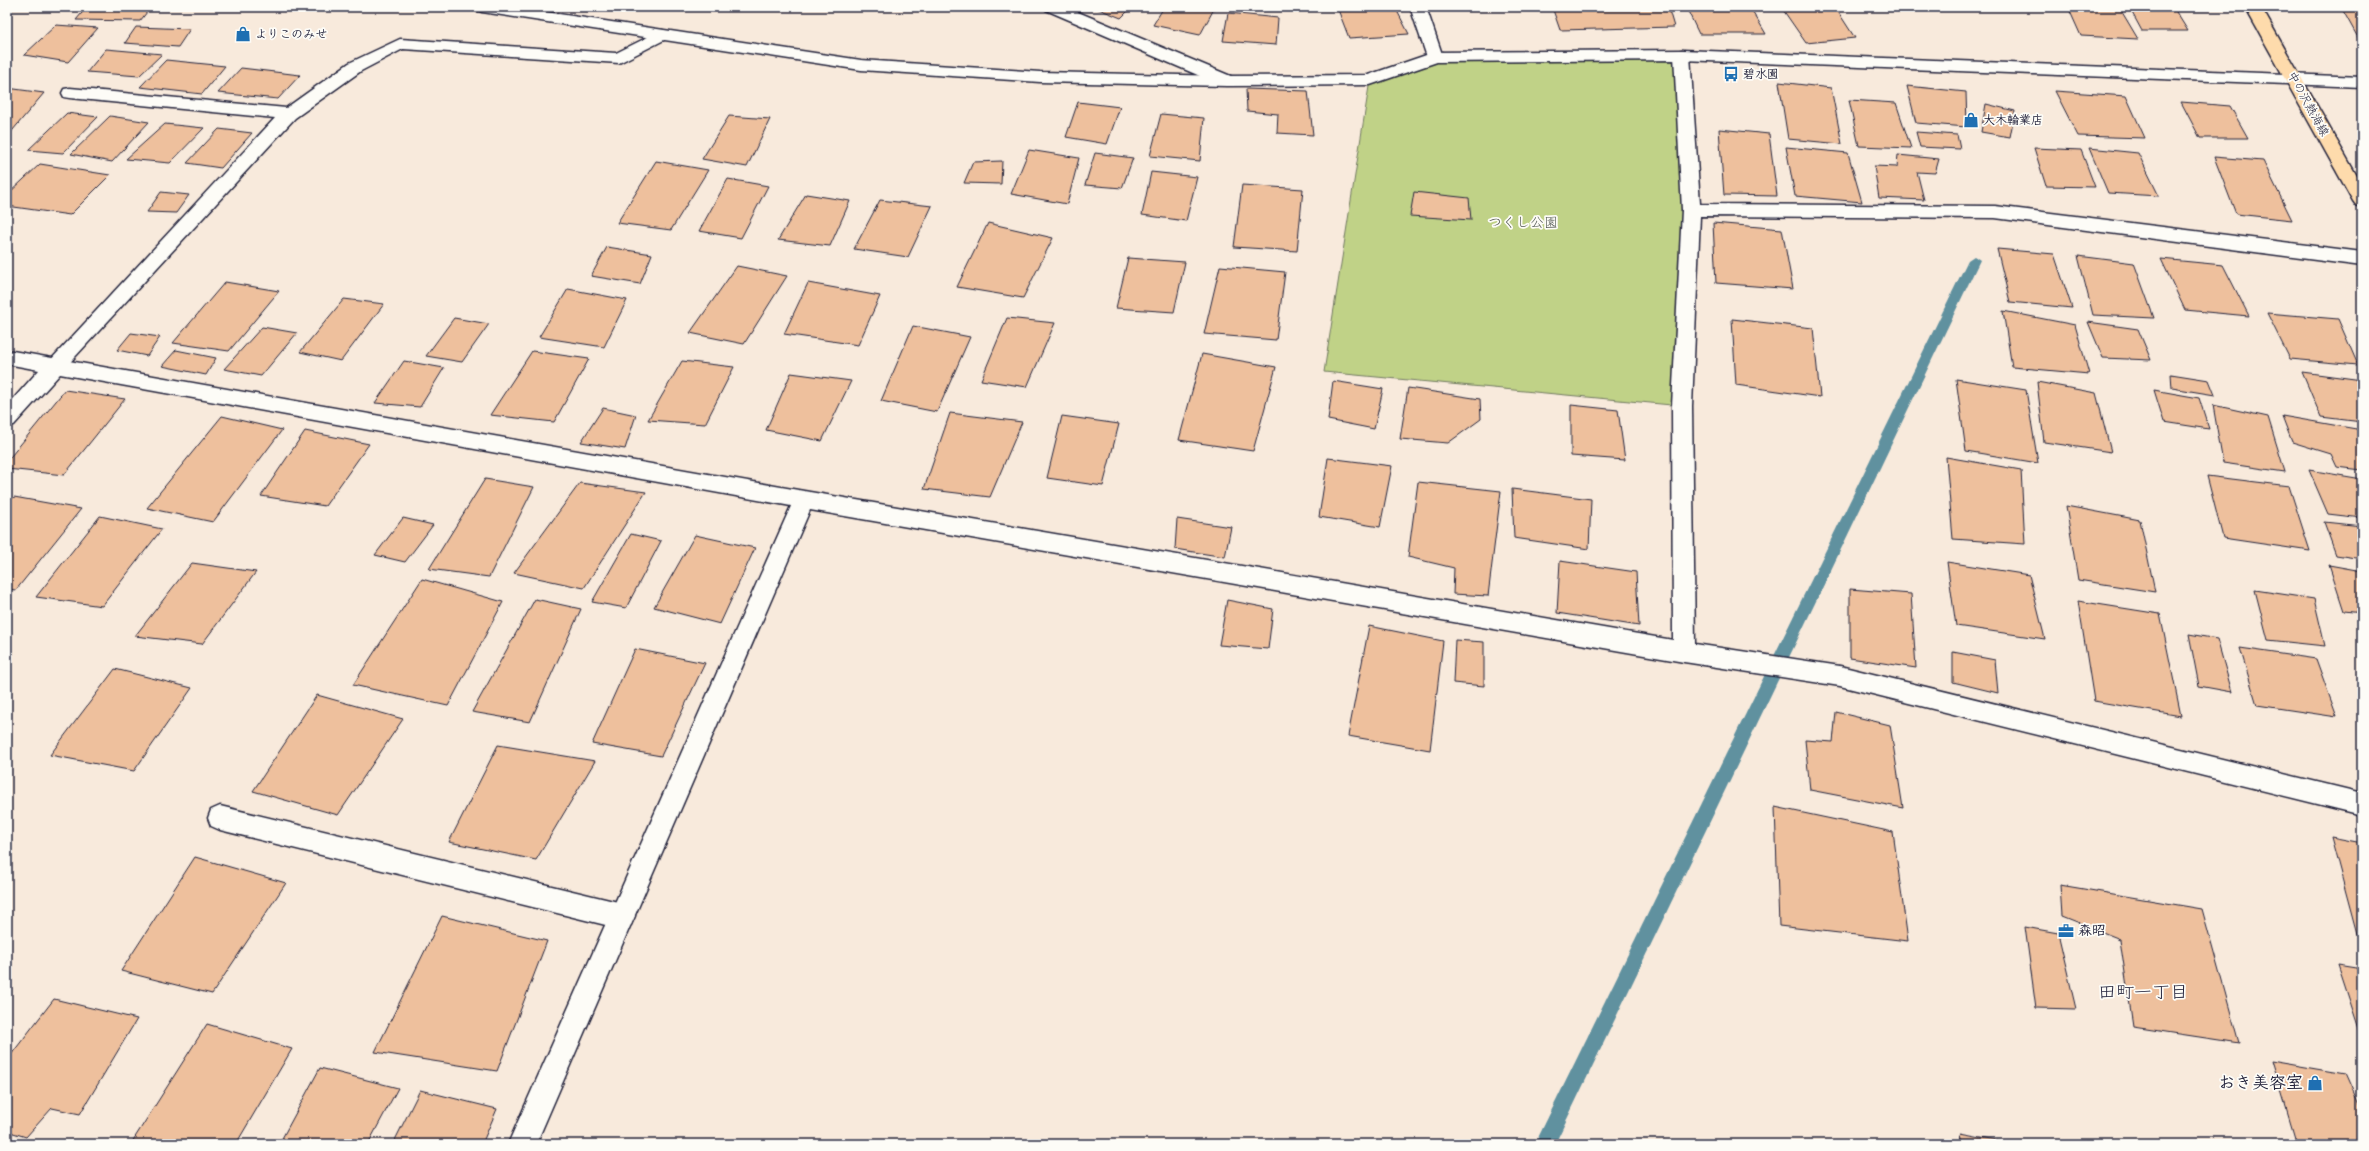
<svg xmlns="http://www.w3.org/2000/svg" width="2369" height="1151" font-family="'Architects Daughter','Klee One',sans-serif">
  <style>
    .green { fill: #c0d287; stroke: #717a61 }
    .lines { fill: none; stroke-linecap: round; stroke-linejoin: round }
    .stream { fill: #60919f; fill-rule: evenodd }
    .building { fill: #eec09d; stroke: #22223b }
    .service-casing { stroke: #22223b; stroke-width: 3 }
    .minor-casing { stroke: #22223b; stroke-width: 3 }
    .tertiary-casing { stroke: #22223b; stroke-width: 3 }
    .primary-casing { stroke: #22223b; stroke-width: 3 }
    .service { fill: #fdfcf7; fill-rule: evenodd }
    .minor { fill: #fdfcf7; fill-rule: evenodd }
    .tertiary { fill: #fdfcf7; fill-rule: evenodd }
    .primary { fill: #fedbac; fill-rule: evenodd }
    .labels { text-anchor: middle; dominant-baseline: central; stroke-width: 3.5; stroke-linejoin: round; paint-order: stroke }
    .far-poi-label { font-size: 12px; font-weight: bold; fill: #22223b; stroke: #fdfcf7; text-anchor: start }
    .far-street-label { font-size: 12px; fill: #22223b; stroke: #fdfcf7 }
    .park-label { font-size: 14px; fill: #515752; stroke: #fdfcf7 }
    .poi-label { font-size: 14px; font-weight: bold; fill: #22223b; stroke: #fdfcf7; text-anchor: start }
    .near-poi-label { font-size: 17px; font-weight: bold; fill: #22223b; stroke: #fdfcf7; text-anchor: end }
    .near-neighbourhood-label { font-size: 18px; fill: #22223b; stroke: #fdfcf7 }
  </style>
  <rect width="100%" height="100%" fill="#f8eadc"/>
  <filter id="ink" filterUnits="userSpaceOnUse"><feTurbulence type="fractalNoise" baseFrequency=".025" numOctaves="2"/><feDisplacementMap in="SourceGraphic" scale="8" xChannelSelector="R" yChannelSelector="G"/><feConvolveMatrix kernelMatrix="1 2 1 2 8 2 1 2 1" color-interpolation-filters="sRGB"/></filter>
  <g filter="url(#ink)">
    <!-- green -->
    <path class="green" d="M1682 55 1691 210 1682 406 1324 372 1370 80 1435 57Z"/>
    <g class="lines">
      <!-- stream -->
      <path class="stream" d="M1974 256 1980 260 1555 1144H1535L1968 260Z"/>
    </g>
    <!-- building -->
    <path class="building" d="M87 7H151L140 21 76 20Z
      M1094 7H1132L1121 18Z
      M1164 7H1215L1200 35 1153 25Z
      M1337 7H1395L1409 34 1349 38Z
      M1552 7H1668L1674 27 1560 30Z
      M1686 7H1750L1766 34H1699Z
      M1781 7H1835L1855 38 1806 43Z
      M2068 7H2119L2138 39 2081 36Z
      M2129 7H2173L2188 31H2142Z
      M2341 7H2362V45Z
      M1228 13 1278 18 1276 45 1223 41Z
      M56 25 98 28 68 62 24 55Z
      M136 27 190 29 178 47 125 43Z
      M106 49 162 54 139 76 87 72Z
      M166 60 225 66 202 94 140 87Z
      M241 68 300 75 278 99 218 93Z
      M1779 82 1831 88 1842 144 1788 139Z
      M1907 86 1966 92 1967 127 1916 123Z
      M7 88 44 93 7 137Z
      M1246 89 1308 91 1313 135 1277 133 1278 114 1247 111Z
      M2055 91 2126 96 2145 138 2078 136Z
      M1849 100 1896 103 1911 148 1859 146Z
      M1078 102 1120 107 1107 144 1066 137Z
      M2181 102 2230 106 2248 138H2200Z
      M1986 104 2015 111 2010 137 1981 132Z
      M67 113 98 117 63 153 28 150Z
      M1161 114 1204 118 1200 161 1150 156Z
      M110 116 149 122 112 162 71 154Z
      M729 116 770 119 747 167 702 159Z
      M165 124 204 128 170 163 126 159Z
      M219 129 252 133 221 168 187 163Z
      M1719 129 1769 134 1777 196 1724 195Z
      M1916 132 1957 135 1960 149 1920 147Z
      M1786 147 1848 153 1862 202 1795 196Z
      M2034 148 2081 150 2095 187 2046 186Z
      M2089 148 2138 153 2159 196 2108 193Z
      M1029 150 1079 158 1067 204 1011 194Z
      M1095 153 1133 158 1122 188 1085 185Z
      M1898 155 1939 159 1935 173 1917 172 1924 200 1879 198 1874 166 1897 167Z
      M2214 157 2263 161 2292 220 2236 214Z
      M656 161 708 170 671 230 617 223Z
      M1002 161 1001 184 964 183 973 162Z
      M40 164 110 175 70 215 7 206V195Z
      M1151 172 1197 177 1186 221 1142 215Z
      M728 179 768 186 741 238 699 231Z
      M1242 185 1303 189 1297 251 1234 247Z
      M161 192 189 195 176 213 147 212Z
      M1414 192 1469 198 1471 220 1410 216Z
      M806 194 850 201 830 246 778 240Z
      M880 200 932 206 908 257 854 249Z
      M988 223 1053 238 1023 298 957 287Z
      M1713 223 1782 229 1793 289 1716 283Z
      M607 247 652 254 640 284 591 276Z
      M1997 249 2054 254 2072 308 2010 302Z
      M2078 256 2134 263 2154 318 2093 315Z
      M1128 258 1185 262 1174 312 1116 308Z
      M2161 259 2223 265 2249 316 2185 310Z
      M737 266 787 276 744 344 690 333Z
      M1220 266 1285 272 1276 340 1204 334Z
      M225 282 279 291 229 351 173 343Z
      M808 283 880 296 858 345 784 334Z
      M568 289 627 300 604 347 539 337Z
      M344 299 384 304 341 361 300 352Z
      M2003 311 2075 325 2089 374 2012 367Z
      M2267 313 2338 319 2358 365 2290 359Z
      M454 318 489 324 462 362 426 356Z
      M1007 318 1055 323 1027 387 981 380Z
      M1732 319 1813 328 1820 397 1736 385Z
      M2088 322 2138 329 2151 360 2103 358Z
      M913 326 970 337 937 412 881 401Z
      M262 327 297 333 261 376 224 369Z
      M131 333 160 337 147 356 117 350Z
      M176 350 216 358 206 375 162 366Z
      M532 351 589 359 554 422 490 415Z
      M1202 354 1276 367 1253 451 1179 440Z
      M404 361 444 368 420 407 375 403Z
      M682 361 734 367 705 424 648 420Z
      M2302 372 2362 380V422L2321 417Z
      M791 373 851 381 822 441 766 430Z
      M2171 374 2209 380 2215 395 2172 388Z
      M1956 379 2026 390 2038 463 1966 451Z
      M1333 381 1383 389 1374 429 1328 420Z
      M2037 382 2096 393 2111 452 2044 442Z
      M1408 388 1480 399 1481 419 1448 443 1400 439Z
      M65 390 125 399 64 475 7 469V461Z
      M2154 390 2199 398 2209 429 2164 422Z
      M1571 405 1618 410 1625 460 1571 456Z
      M2213 405 2268 417 2285 472 2223 463Z
      M603 408 636 415 625 449 581 442Z
      M950 413 1022 422 990 497 924 489Z
      M222 416 282 430 213 522 147 508Z
      M1062 416 1119 424 1103 486 1047 478Z
      M2282 416 2362 430V470L2337 467 2331 454 2292 442Z
      M305 431 369 444 325 506 261 496Z
      M1946 457 2021 470 2025 544 1953 539Z
      M1328 458 1392 466 1380 527 1319 517Z
      M2309 470 2362 479V518L2328 514Z
      M2207 476 2289 486 2310 551 2223 538Z
      M485 479 534 487 489 577 429 569Z
      M1418 482 1501 491 1488 596 1453 594 1454 568 1408 557Z
      M580 483 646 492 584 588 514 573Z
      M1512 489 1591 499 1589 549 1514 538Z
      M14 497 81 509 16 590 7 589V504Z
      M2066 506 2140 520 2155 592 2078 580Z
      M100 516 162 529 102 606 36 597Z
      M403 518 433 525 405 562 375 555Z
      M1177 519 1231 527 1225 557 1175 549Z
      M2324 522 2362 526V559L2336 555Z
      M631 534 661 541 626 608 592 602Z
      M695 535 755 548 720 624 654 607Z
      M1560 561 1636 572 1639 626 1557 613Z
      M1947 562 2029 575 2045 639 1956 626Z
      M192 563 256 572 202 644 135 636Z
      M2329 565 2362 571V613L2344 611Z
      M422 579 503 602 448 706 353 685Z
      M1850 589 1911 594 1916 668 1850 658Z
      M2255 590 2314 599 2325 646 2268 640Z
      M535 599 581 609 530 722 472 712Z
      M1227 600 1273 609 1268 649 1219 645Z
      M2078 601 2160 614 2181 716 2094 701Z
      M1369 626 1443 641 1430 750 1348 736Z
      M2189 634 2217 639 2232 692 2199 686Z
      M1455 640 1484 642V686L1453 683Z
      M2240 648 2316 659 2337 717 2257 705Z
      M635 649 705 663 661 756 592 744Z
      M1953 652 1995 660 1998 693 1953 682Z
      M115 669 192 688 134 771 50 755Z
      M317 695 403 719 338 815 253 791Z
      M1836 712 1890 725 1903 808 1810 790 1805 740 1833 742Z
      M498 745 595 761 536 860 449 842Z
      M1775 807 1893 832 1908 941 1779 926Z
      M2331 837 2362 843V946L2360 945Z
      M195 857 286 883 212 994 121 971Z
      M2060 885 2202 909 2239 1043 2133 1027 2120 939 2062 916Z
      M442 916 547 941 497 1071 375 1052Z
      M2025 927 2058 933 2076 1009 2036 1008Z
      M2337 965 2362 969V1041Z
      M54 999 137 1019 80 1114 52 1108 26 1137 7 1131V1060Z
      M207 1024 292 1049 236 1144 132 1142Z
      M2271 1060 2346 1073 2362 1109V1144H2296Z
      M320 1068 398 1088 368 1144H279Z
      M420 1090 497 1109 482 1144H393Z
      M1960 1134 2013 1144H1962Z"/>
    <g class="lines">
      <defs>
        <path id="service" d="M662 30 668 32 670 35 668 38 619 63 403 49 361 71 295 118 63 370 56 372 49 370 46 365 275 118 70 98 64 97 62 93 64 89 70 88 286 108 349 63 400 39 616 53Z
          M220 806 622 903 631 907 635 916 631 925 622 929 220 830 211 826 208 818 211 810Z"/>
        <path id="minor" d="M1044 7H1066L1233 77 1235 81 1233 85H1221L1046 10Z
          M1410 7H1426L1443 57 1441 61H1429L1427 57Z
          M1682 50 1688 51 1690 55 1700 204 1995 206 2362 252V266L1995 218 1700 216 1692 406 1695 644 1840 666 2362 793V815L1840 686 1684 662 810 510 536 1144H508L791 506 60 374 14 425 7 427V406L39 370 7 364V350L804 491 1673 640 1672 406 1682 210 1674 55 1676 51Z"/>
        <path id="tertiary" d="M474 7H513L861 60 1040 72 1227 76 1368 75 1435 52 1682 50 2362 77V87L1682 60 1437 62 1370 85 1227 86 1040 82 861 70 482 12 476 10Z"/>
        <path id="primary" d="M2245 7H2261L2362 185V207L2356 205 2353 201Z"/>
      </defs>
      <!-- service casing -->
      <use href="#service" class="service-casing"/>
      <!-- minor casing -->
      <use href="#minor" class="minor-casing"/>
      <!-- tertiary casing -->
      <use href="#tertiary" class="tertiary-casing"/>
      <!-- primary casing -->
      <use href="#primary" class="primary-casing"/>
      <!-- service -->
      <use href="#service" class="service"/>
      <!-- minor -->
      <use href="#minor" class="minor"/>
      <!-- tertiary -->
      <use href="#tertiary" class="tertiary"/>
      <!-- primary -->
      <use href="#primary" class="primary"/>
    </g>
  </g>
  <!-- icons -->
  <defs>
    <symbol id="shop-bare" viewBox="-9 -9 18 18"><path d="M-5-2.5h2.3a2.7 3.5 0 0 1 5.4 0H5L5.5 6h-11ZM-1.5-2.5h3a1.5 2.3 0 0 0-3 0Z" fill="#1f6fb2" stroke="#fdfcf7" stroke-width="2.5" paint-order="stroke"/></symbol>
    <symbol id="bus-bare" viewBox="-9 -9 18 18"><path d="M-5-6H5V4H4V6H2V4H-2V6H-4V4H-5ZM-3.5-4V0h7V-4ZM-3.5 1.2v1.5H-2V1.2ZM2 1.2v1.5H3.5V1.2Z" fill="#1f6fb2" stroke="#fdfcf7" stroke-width="2.5" paint-order="stroke"/></symbol>
    <symbol id="office-bare" viewBox="-9 -9 18 18"><path d="M-6-3h4V-5.5h4V-3h4V5H-6ZM-1-4.5V-3h2v-1.5ZM-6 0V1H6V0Z" fill="#1f6fb2" stroke="#fdfcf7" stroke-width="2.5" paint-order="stroke"/></symbol>
  </defs>
  <g fill-rule="evenodd">
    <use href="#shop-bare" x="232" y="23" width="22" height="22"/>
    <use href="#bus-bare" x="1720" y="63" width="22" height="22"/>
    <use href="#shop-bare" x="1960" y="109" width="22" height="22"/>
    <use href="#office-bare" x="2055" y="920" width="22" height="22"/>
    <use href="#shop-bare" x="2304" y="1072" width="22" height="22"/>
  </g>
  <g class="labels">
    <!-- far-poi labels -->
    <g class="far-poi-label">
      <text x="255" y="34">よりこのみせ</text>
      <text x="1743" y="74">碧水園</text>
      <text x="1983" y="120">大木輪業店</text>
    </g>
    <!-- far-street labels -->
    <g class="far-street-label">
      <text transform="translate(2308 104) rotate(61)">中の沢熱海線</text>
    </g>
    <!-- park labels -->
    <g class="park-label">
      <text x="1523" y="223">つくし公園</text>
    </g>
    <!-- poi labels -->
    <g class="poi-label">
      <text x="2078" y="931">森昭</text>
    </g>
    <!-- near-poi labels -->
    <g class="near-poi-label">
      <text x="2303" y="1083">おき美容室</text>
    </g>
    <!-- near-neighbourhood labels -->
    <g class="near-neighbourhood-label">
      <text x="2143" y="992">田町一丁目</text>
    </g>
  </g>
  <!-- margin -->
  <rect width="2369" height="1151" fill="none" stroke="#fdfcf7" stroke-width="24"/>
  <rect x="12" y="12" width="2345" height="1127" fill="none" stroke="#22223b" stroke-width="1.5" filter="url(#ink)"/>
</svg>
